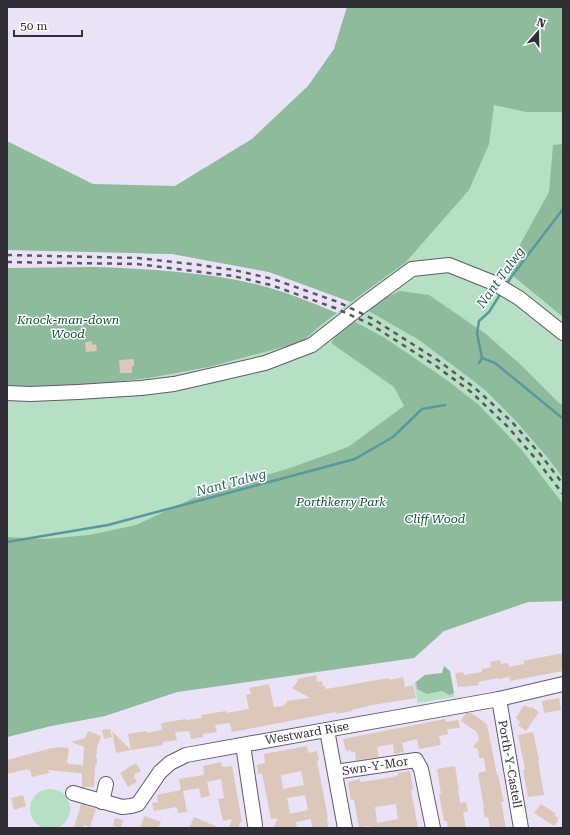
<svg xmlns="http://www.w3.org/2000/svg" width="570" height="835" font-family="'Roboto Serif',serif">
<rect width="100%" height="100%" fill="#eae2f7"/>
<g fill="#b6e0c3">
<polygon points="347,7 563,7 563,601 528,602 444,631 414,658 177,692 105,716 51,726 7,737 7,390 65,388 149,378 209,367 302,342 321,325 350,302 269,272 172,254 145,254 175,186 252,139 308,86 334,49"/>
<polygon points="416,682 417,689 442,691 449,695 454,693 454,697 418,703 414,683"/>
<circle cx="50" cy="809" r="20"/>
</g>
<g fill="#8dbb9c">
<polygon points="347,7 563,7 563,112 526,112 494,105 489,144 469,190 406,262 351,302 269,272 172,254 7,250 7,141 93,184 175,186 252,139 308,86 334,49"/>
<polygon points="563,144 563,317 506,270 549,192 553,145"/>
<path d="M95,267C149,269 207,272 259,285C286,292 311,302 337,313L321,325L302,342L209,367L149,378L65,388L7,390V268Z"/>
<polygon points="400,291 429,295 486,334 520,364 559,403 563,405 563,478 548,458 515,420 486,391 471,379 419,340 367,310 381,300"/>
<polygon points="352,320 385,338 444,378 478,404 521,449 563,504 563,601 528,602 444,631 414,658 177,692 105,716 51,726 7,737 7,537 45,539 89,535 136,525 200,495 290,468 348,447 404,406 394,387 331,343 339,331"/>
<polygon points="444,666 450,671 454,693 449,695 442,691 427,694 417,689 416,682 425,675 442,673"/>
</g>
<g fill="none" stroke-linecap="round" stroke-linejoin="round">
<g stroke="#58999d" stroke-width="2.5">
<polyline points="506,285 512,276 563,209"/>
<polyline points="482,358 495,363 561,417 563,418"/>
<polyline points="479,363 482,358 477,333 479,321 489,312 501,293"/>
<polyline points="7,542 108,525 355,459 393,437 422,409 445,405"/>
</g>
</g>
<g fill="#dbc8ba" fill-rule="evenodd">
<polygon points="92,341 92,345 96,344 97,351 86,352 85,342"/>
<polygon points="134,359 134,366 132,366 132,373 120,373 119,360"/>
<polygon points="563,653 563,671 510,681 509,677 499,679 498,678 478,682 479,685 462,687 462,686 458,687 455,673 463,672 464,675 482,672 482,669 491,667 490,662 500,660 501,664 508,663 509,667 524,664 523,661"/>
<polygon points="316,675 317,682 322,681 323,686 325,686 326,689 389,678 389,680 403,677 405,687 413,685 416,698 372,705 352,710 352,711 337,714 336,712 331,713 232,732 230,724 229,723 215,725 217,732 203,734 203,737 191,739 189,731 175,732 177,740 163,742 163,745 131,750 128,734 147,731 147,733 162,730 161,723 186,719 186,720 202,718 201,715 226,711 226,713 249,709 246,695 251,694 249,688 269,684 274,707 284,706 287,701 310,698 292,688 298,681 297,679"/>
<polygon points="559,698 561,710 544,713 542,701"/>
<polygon points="524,705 531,708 532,707 539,712 526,731 518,725 520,722 516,718"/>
<polygon points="466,713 471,713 487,724 497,775 498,775 503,798 504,801 501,802 506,828 490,828 488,817 485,818 483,808 484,808 478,773 486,771 484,758 479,758 478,749 473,747 479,739 477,732 461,721"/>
<polygon points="445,719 446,722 458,720 460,728 447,729 448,734 439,736 441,745 419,749 417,739 402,743 404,752 394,754 393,744 377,747 379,757 356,760 355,752 351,752 351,750 346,751 343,739"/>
<polygon points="110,729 112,737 104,739 102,730"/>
<polygon points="88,731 101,736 97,748 96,758 97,758 97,765 95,765 94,787 82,787 82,773 79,773 48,770 49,773 32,777 30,770 28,771 28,769 7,774 7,760 52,748 56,748 56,747 69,748 67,763 69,763 69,764 83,765 84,747 72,742 85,738"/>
<polygon points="112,731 131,750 116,753"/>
<polygon points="533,732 539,760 538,760 544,795 528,797 523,770 525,769 518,735"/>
<path d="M307,746L308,753L317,751L319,760L317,761L328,818L327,819L328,828H312L311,819L296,822L297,828H273L278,818L271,819L262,773L258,774L257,765L265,763L264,754ZM301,771L304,785L283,789L281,775ZM305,795L308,810L290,814L287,798Z"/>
<polygon points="221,762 222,767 232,766 242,822 240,822 238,828 229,828 232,819 223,821 218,799 224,798 221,779 207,782 210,796 201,798 199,788 183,791 187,812 178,813 177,807 154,811 152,803 158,802 157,795 181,790 179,779 204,775 203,766"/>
<polygon points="136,763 141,771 134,774 135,776 134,777 137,782 128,787 120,773"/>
<polygon points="455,766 459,790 458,790 460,803 466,802 468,811 463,812 466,828 448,828 447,821 444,821 439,794 441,794 437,769"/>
<path d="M410,771L413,790H411L418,828H370L369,826L359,827L354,800H351L348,782L360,779V782L375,780L394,777L398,775V773ZM396,804L398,819L377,823L375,807Z"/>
<polygon points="23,795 26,806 14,810 11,798"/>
<polygon points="81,804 96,809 90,827 84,825 83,828 74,828"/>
<polygon points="541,804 555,813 556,814 555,816 559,818 557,820 558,821 554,826 534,813"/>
<polygon points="144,816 161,822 159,826 156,828 140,828"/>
<polygon points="194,817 220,828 189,828"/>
<polygon points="115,818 123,820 121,828 113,826"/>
</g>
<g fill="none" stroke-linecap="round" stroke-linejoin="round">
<defs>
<g id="minor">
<polyline points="7,393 30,394 78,392 141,388 174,384 209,376 265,363 312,345 363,305 412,269 449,265 494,283 519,298 563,333"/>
<polyline points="499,699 521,828"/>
<polyline points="327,730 345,828"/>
<polyline points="243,745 255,825"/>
<polyline points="335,772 416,760 421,769 433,828"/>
<polyline points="73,793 122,807 131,806 138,804 160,772 170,763 186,755 499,699 563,684"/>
<polyline points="102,802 106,784"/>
</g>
</defs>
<use href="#minor" stroke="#615a6c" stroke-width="16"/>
<use href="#minor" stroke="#fff" stroke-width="14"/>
<g stroke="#5b5761" stroke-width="2.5" stroke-dasharray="5 5" stroke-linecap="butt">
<polyline points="7,255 138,258 200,265 234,270 273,279 338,302 373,319 439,361 475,388 512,422 540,454 563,484"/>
<polyline points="7,262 137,264 233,276 271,285 335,308 370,324 436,366 471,392 507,426 535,458 563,494"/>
</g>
</g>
<g text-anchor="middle" stroke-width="3" stroke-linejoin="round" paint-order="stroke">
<g font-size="12" font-style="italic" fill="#03542d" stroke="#fff">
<text x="68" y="324">Knock-man-down<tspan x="68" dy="14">Wood</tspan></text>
<text x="341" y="506">Porthkerry Park</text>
<text x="435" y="523">Cliff Wood</text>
</g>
<g font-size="12" fill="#312f36" stroke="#fff">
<text transform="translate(307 733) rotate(-10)" y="4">Westward Rise</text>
<text transform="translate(510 764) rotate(80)" y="4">Porth-Y-Castell</text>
<text transform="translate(375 766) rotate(-9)" y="4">Swn-Y-Mor</text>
</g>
<g font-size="13" font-style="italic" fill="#265d61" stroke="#fff">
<text transform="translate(500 277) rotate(-54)" y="5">Nant Talwg</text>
<text transform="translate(231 482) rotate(-15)" y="5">Nant Talwg</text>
</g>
</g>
<rect width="570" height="835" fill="none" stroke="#312f36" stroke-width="16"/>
<g transform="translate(538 32) rotate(20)" stroke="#ffffff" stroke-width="3" paint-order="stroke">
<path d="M0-3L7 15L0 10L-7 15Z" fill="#312f36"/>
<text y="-6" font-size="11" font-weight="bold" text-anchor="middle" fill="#312f36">N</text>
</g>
<path d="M14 30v6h68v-6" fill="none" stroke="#312f36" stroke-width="2"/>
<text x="20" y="30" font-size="12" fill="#312f36" stroke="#ffffff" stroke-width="3" paint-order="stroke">50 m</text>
</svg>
